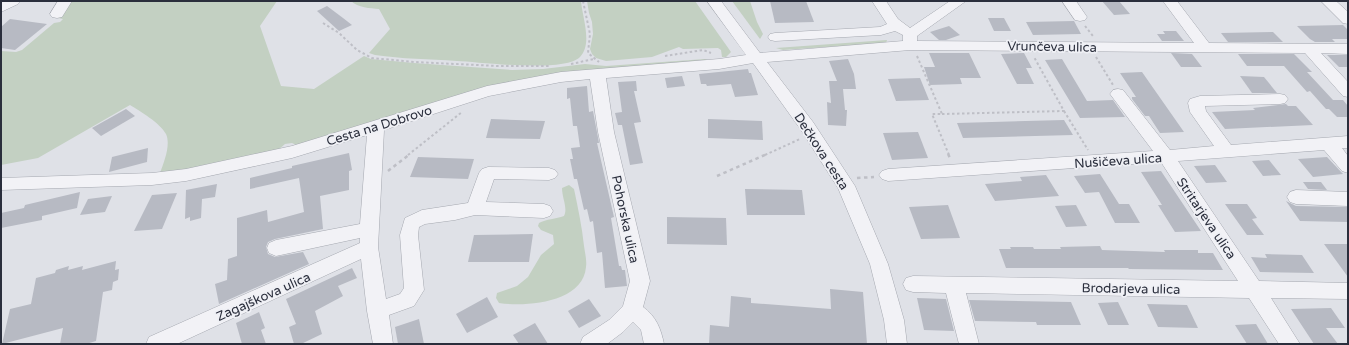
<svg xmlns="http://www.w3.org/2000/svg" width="1349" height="345" font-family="'Varela Round',sans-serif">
<rect width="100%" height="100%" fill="#dfe1e7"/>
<g fill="#c3d0c2">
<path d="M69,1H277L260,26L281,86L314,89L364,56L371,59L414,63L512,70L543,69L585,64L606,66L705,59L710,61L560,74L296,145L292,143L285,144L278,150L203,167L160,173C164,162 171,145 166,134C160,123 140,111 130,105L38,158L1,165V51L16,52L22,50L54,23L60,22L63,19L58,18Z"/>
<path d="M351,1H581C582,16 593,44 580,57C564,73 480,62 457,61C429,59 402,59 375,55L369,53L390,29L379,9C370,8 358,8 351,1Z"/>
<polygon points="587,1 695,1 731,52 726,57 722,57 721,50 718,48 683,49 679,47 652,57 606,61 596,58 592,54 590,49 593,34 592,22 589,13"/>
<polygon points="732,1 750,1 757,22 763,34 760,39"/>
<polygon points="887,40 886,43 783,50 776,48"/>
<path d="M569,185L574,189C578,208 582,227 584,246C585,253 587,261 586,267C583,303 526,307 499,303L496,298L497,293L517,286L528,277L541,255L554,244L553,235L541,230L538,226L539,223C546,219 556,219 564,216C568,208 562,198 562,188Z"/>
</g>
<g fill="#b7bac3">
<polygon points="770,1 806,1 814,22 775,23"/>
<polygon points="1102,1 1119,1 1130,14 1114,15"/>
<polygon points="327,6 343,18 352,25 339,31 317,11"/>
<polygon points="988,18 1004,18 1011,31 994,31"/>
<polygon points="10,19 47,24 15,50 1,48 1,27"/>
<polygon points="1074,21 1081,34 1033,35 1026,22"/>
<polygon points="1343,25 1348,30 1348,39 1332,39 1335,42 1315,42 1310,39 1297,26"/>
<polygon points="949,26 960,35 946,40 939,40 930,32"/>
<polygon points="1163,31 1176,31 1184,41 1162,41 1157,34 1165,34"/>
<polygon points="1273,32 1283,42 1228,42 1221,33"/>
<polygon points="929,53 969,53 981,78 960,78 962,84 930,85 924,67 935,67"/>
<polygon points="1024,53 1032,68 1026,68 1034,84 1017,84 1001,54"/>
<polygon points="1171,53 1192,54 1202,67 1181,67"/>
<polygon points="1238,54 1294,54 1312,72 1307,72 1333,100 1343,100 1348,106 1348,117 1337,117 1329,109 1326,109 1310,91 1307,92 1284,66 1247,66"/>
<polygon points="1327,55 1348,55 1348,67 1339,67"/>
<polygon points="848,59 854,74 856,89 843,89 845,110 847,110 846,126 828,125 827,102 831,103 829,81 837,81 829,61"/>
<polygon points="1062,59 1087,101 1113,100 1125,117 1080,118 1045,60"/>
<polygon points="748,69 749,73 751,73 758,95 735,97 731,84 707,86 706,84 701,84 699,74"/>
<polygon points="1142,72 1184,132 1160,133 1149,116 1145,116 1132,99 1132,97 1136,97 1120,73"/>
<polygon points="682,76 685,86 667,88 665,78"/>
<polygon points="1240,76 1264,77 1277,93 1252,93"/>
<polygon points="920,78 929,100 896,101 888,79"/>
<polygon points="636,81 637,91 634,91 641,122 634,123 643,163 630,165 622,125 618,125 615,113 622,112 618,82"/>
<polygon points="587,86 589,112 593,111 599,143 597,143 614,217 611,218 619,266 621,266 622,270 625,270 627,286 605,288 602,252 597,253 593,221 590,222 587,209 584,210 577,179 574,179 570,159 573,159 571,148 580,147 577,126 573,126 570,98 567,99 567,88"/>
<polygon points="1286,104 1288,106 1296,106 1313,125 1225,129 1212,112 1255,110 1253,108"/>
<polygon points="126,109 135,116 101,136 92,128"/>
<polygon points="491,119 545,121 540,139 486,138"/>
<polygon points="708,119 762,121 763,140 708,138"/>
<polygon points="1064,120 1073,135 963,138 957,123"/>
<polygon points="918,132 928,158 892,160 883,133"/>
<polygon points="148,148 147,162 109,172 112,157"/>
<polygon points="349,153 352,170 349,171 349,190 320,196 323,229 275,239 268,242 266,247 268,254 275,257 303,252 309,264 219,304 215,284 227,280 228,259 237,256 237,218 267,210 268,222 304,212 299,178 250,189 250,178 292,168 292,166"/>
<polygon points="418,157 474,159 468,179 410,177"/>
<polygon points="1327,157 1343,174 1313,177 1298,159"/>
<polygon points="1269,160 1281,175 1263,176 1252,161"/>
<polygon points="1215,165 1227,182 1206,183 1194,166"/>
<polygon points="1161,171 1201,231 1175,232 1158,205 1162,205 1141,172"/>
<polygon points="1100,174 1119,204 1129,204 1140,223 1115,223 1099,192 1085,193 1074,176"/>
<polygon points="1046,175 1059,196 995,201 985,184 1022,181 1020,177"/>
<polygon points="1303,182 1321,182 1327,190 1308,189"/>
<polygon points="217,184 215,197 202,199 201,218 190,221 190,217 185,219 186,190"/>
<polygon points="745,189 802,190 805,215 747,215"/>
<polygon points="80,192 77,208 42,216 42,220 1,228 1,213 24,208 25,205"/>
<polygon points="177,193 162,229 134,231 152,195"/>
<polygon points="112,196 105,212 80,215 88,199"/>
<polygon points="1286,201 1296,206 1348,207 1348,222 1300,221"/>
<polygon points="1225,204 1247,204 1257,218 1252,219 1264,235 1247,235"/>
<polygon points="948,205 960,238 921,239 909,207"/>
<polygon points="1076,205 1087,226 1066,227 1055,206"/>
<polygon points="667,217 726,218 727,245 667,244"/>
<polygon points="533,234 529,262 468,262 474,235"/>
<polygon points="1324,244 1348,244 1348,277"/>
<polygon points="1100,246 1102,250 1165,252 1164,250 1198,250 1198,253 1213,253 1223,270 1129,269 1128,268 1006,268 999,249 1011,249 1010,247 1033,247 1034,249 1061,249 1060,247"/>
<polygon points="1265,254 1302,255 1314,273 1260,272 1251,257 1267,258"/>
<polygon points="116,261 115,270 119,269 118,280 113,282 112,290 103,292 96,341 86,344 60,344 63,328 2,344 10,309 31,304 36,278 55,273 56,270 69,266 68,270 83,266 82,270"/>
<polygon points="352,268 357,278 338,286 343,296 315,311 322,334 301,344 294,344 289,327 296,324 286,299"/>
<polygon points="830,289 863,292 867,344 709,344 710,325 729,327 731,296 751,298 751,303 831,309"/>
<polygon points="487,297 498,317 467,333 456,314"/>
<polygon points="917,298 946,299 954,331 924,330"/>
<polygon points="589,299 601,316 579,328 568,311"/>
<polygon points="969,300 1071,302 1081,325 1037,325 1036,322 975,321"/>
<polygon points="1118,302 1129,325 1108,325 1098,303"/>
<polygon points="1147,304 1187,305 1198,328 1158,327"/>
<polygon points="1331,308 1345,328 1326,328 1338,344 1314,344 1291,309"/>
<polygon points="259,312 265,328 261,330 266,344 242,344 236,323"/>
<polygon points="419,319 424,344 398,344 395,327"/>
<polygon points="535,323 548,344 519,344 513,335"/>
<polygon points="1256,324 1268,344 1247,344 1235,325"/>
</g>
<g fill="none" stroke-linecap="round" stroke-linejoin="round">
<defs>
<g id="minor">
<polygon points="3,1 20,1 18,4 1,12 1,2"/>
<polygon points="58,1 72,1 62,17 57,18 52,17 50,14"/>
<path d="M707,1H721L760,53L903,41V35L895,31L881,35L775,41L770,40L768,37L770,34L775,33L880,27L887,24L872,1H886L898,19L910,28L950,1H966L917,36V41L1194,43L1163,1H1177L1209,43L1348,44V54L1321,53L1348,82V97L1343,96L1305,53L910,50L767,62L813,122L855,186L888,264L904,320L907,344H887L884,320L870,264L838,188L801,130L753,63L719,69L606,78L614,132L650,281L643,307C656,316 661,329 664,344H644L641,330L633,322L623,332L607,344H580L583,337L609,320L623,306L630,281L598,132L590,79L561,82L489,96L384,130L378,247L386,299L400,294L404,288L400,235L405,218L422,210L468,203L479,173L482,169L488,167L549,168L555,170L558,174L555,178L549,180L494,179L486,202L544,204L550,206L553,211L550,216L544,218L475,215L455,220L425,224L419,227L418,235L424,290L414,306L389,315L393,344H373L367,311L361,259L177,344H146L149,337L360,243V238L276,256L269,253L267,248L269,243L276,240L360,224L367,135L292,158L186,181L152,185L1,190V178L152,173L186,169L292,146L487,86L561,72L719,59L746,55Z"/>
<polygon points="1062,1 1076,1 1087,17 1085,20 1080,21 1075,20"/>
<polygon points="1321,1 1336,1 1348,12 1348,24 1343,23"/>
<polygon points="1118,89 1123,90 1170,150 1214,146 1190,112 1188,103 1190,99 1200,96 1280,94 1285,95 1288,99 1285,103 1280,104 1205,106 1206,111 1231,145 1348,136 1348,148 1342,148 1348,156 1348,173 1342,171 1324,150 1178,161 1259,281 1348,283 1348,299 1271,298 1300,344 1279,344 1249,298 966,293 979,344 959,344 946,293 913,292 906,290 903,284 906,278 913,276 1238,281 1161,162 888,181 882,179 879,175 882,171 888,169 1153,151 1110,94 1113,90"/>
<polygon points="1296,190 1348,192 1348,206 1296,204 1290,202 1287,197 1290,192"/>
</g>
</defs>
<use href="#minor" stroke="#a5a8b0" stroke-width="1"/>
<g stroke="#bebfc6" stroke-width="2" stroke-dasharray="2.5 2.5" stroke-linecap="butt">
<polyline points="583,1 590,34 588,53 599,62"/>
<polyline points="323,23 339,33 357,50 372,58 414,62 498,66 550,66"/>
<polyline points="1085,26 1093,36"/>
<polyline points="665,56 703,50 711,53"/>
<polyline points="917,56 942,114 932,114 949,155"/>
<polyline points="1096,57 1113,85"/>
<polyline points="571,64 594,59"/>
<polyline points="1064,111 1088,150"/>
<polyline points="942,114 1064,111 1034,57"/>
<polyline points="408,155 462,112"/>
<polyline points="765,155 800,139"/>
</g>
<g stroke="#bebfc6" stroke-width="2.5" stroke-dasharray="3.5 3.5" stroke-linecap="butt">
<polyline points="948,154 951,160"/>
<polyline points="388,171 410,154"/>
<polyline points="717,176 767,154"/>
<polyline points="857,178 874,177"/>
</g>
<use href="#minor" fill="#f2f2f6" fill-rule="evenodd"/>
</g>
<g text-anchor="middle" stroke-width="3.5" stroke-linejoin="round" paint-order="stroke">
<g font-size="13" fill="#2a2e3c" stroke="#eff0f5">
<text transform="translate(1052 46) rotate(1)" y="5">Vrunčeva ulica</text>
<text transform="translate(379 125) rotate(-17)" y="5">Cesta na Dobrovo</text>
<text transform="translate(822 151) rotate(57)" y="5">Dečkova cesta</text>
<text transform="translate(1118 160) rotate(-4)" y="5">Nušičeva ulica</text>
<text transform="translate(1207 218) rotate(56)" y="5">Stritarjeva ulica</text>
<text transform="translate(626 219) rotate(78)" y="5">Pohorska ulica</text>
<text transform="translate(1131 288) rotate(1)" y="5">Brodarjeva ulica</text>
<text transform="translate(263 296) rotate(-24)" y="5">Zagajškova ulica</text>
</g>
</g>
<rect width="1349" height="345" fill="none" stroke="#2a2e3c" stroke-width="4"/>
</svg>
